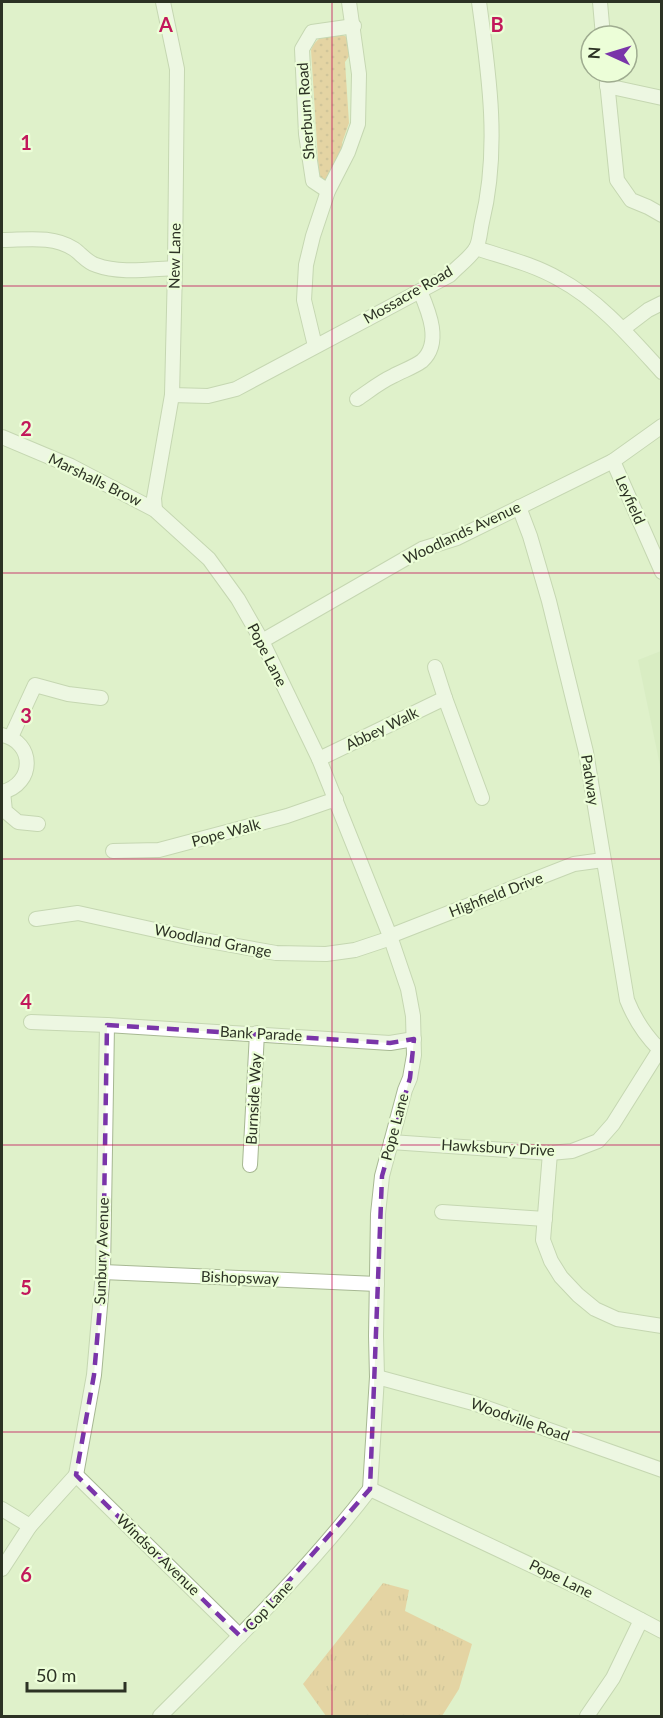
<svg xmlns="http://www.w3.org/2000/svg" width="663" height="1718" font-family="Lato,sans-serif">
<defs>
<pattern id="grass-dots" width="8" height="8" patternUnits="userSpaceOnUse" patternTransform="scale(1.5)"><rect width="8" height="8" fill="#ebb274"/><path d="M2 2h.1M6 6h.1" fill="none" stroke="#bf915f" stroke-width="1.8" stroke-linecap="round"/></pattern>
<pattern id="park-tufts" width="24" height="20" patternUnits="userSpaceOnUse" patternTransform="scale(1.5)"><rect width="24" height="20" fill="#ebb274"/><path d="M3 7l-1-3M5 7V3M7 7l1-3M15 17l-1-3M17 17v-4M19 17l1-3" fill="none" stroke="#bf915f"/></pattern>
</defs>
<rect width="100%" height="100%" fill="#dff1cb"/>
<polygon fill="#d3e8bb" points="661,651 661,770 638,660"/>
<path fill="url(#grass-dots)" d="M340,34L347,37L350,55L345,62L349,123L342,143L345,148L330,177L325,181L320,179L319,175L311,50C318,35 325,36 340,34Z"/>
<polygon fill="url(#park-tufts)" points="383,1583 409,1590 405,1611 472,1644 459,1689 442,1716 326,1716 303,1684"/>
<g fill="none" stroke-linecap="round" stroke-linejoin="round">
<defs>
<g id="minor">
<polyline points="600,2 603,36"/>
<polyline points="606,72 617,180 631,200 648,207 662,215"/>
<polyline points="607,86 662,98"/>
<polyline points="328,191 313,181 306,134 302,49 312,32 354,26"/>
<path d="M2,240C26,240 52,235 74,249C81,254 88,263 96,265C120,274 150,269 175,268"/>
<path d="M476,248C503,257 533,264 559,279C600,301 631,338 662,372"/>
<polyline points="623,329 648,310 662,303"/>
<polyline points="315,346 304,300 306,265 313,236 328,191 348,152 358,124 359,74 349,2"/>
<path d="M172,395L208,396L236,389L450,275C457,267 470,258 476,248C480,241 480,230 482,222C500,150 489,74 479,2"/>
<path d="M357,399C369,391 380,382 393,376C402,371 414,367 422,361C442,343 429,312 420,291"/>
<polyline points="2,437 71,466 155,510 209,559 238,599 262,641 319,759 390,936 408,989 413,1016 414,1055 410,1078 405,1090 382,1176 378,1214 376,1336 377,1377 370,1489"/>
<polyline points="613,461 662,572"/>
<path d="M519,507L530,536L549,601L586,752L627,1000C635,1020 644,1034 659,1049"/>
<polyline points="155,510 154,498 172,395 175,268 177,69 163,2"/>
<polyline points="262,641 422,549 457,538 613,461 662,426"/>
<polyline points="435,667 445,698"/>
<path d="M2,735C35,742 35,784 2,792"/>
<polyline points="11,737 35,685 68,694 101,698"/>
<polyline points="319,759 445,698 482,798"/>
<polyline points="3,792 5,811 18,822 38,824"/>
<polyline points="113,851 159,850 287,816 336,799"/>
<polyline points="36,919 78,913 187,937 276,953 326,954 355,950 385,940 390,936 574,864 603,860"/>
<polyline points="31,1022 107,1025 390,1043 414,1039"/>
<polyline points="391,1142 550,1153 572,1151 598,1141 613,1124 662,1046"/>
<polyline points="550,1153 543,1240 551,1261 561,1277 578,1295 595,1309 617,1319 662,1326"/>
<polyline points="250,1165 257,1033"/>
<polyline points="442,1212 545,1219"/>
<polyline points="103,1272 377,1284"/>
<polyline points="377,1377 473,1403 662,1470"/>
<polyline points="76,1475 94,1375 103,1272 107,1025"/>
<polyline points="76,1475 240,1636"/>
<polyline points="370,1489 586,1591 662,1631"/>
<polyline points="2,1509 30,1526"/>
<polyline points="2,1569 30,1526 76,1475"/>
<path d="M160,1716C233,1643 307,1571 370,1489"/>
<polyline points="587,1716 613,1678 641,1620"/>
</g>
</defs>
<use href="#minor" stroke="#a7b893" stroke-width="16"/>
<use href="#minor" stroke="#fff" stroke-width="14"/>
</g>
<path d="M0 0H663V1718H0ZM107,1025L390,1043L414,1039L410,1078L382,1176L370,1489L240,1636L76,1475L94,1375L103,1272Z" fill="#dff1cb" fill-opacity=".55" fill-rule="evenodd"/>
<path fill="none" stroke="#7a35a9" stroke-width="4.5" stroke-dasharray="12 8" stroke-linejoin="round" d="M107,1025L390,1043L414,1039L410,1078L382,1176L370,1489L240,1636L76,1475L94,1375L103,1272Z"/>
<path fill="none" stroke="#c2185b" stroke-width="1.5" stroke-opacity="0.55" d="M332,2V1716M2,286H662M2,573H662M2,859H662M2,1145H662M2,1432H662"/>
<g text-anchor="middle" stroke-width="4.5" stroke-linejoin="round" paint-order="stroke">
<g font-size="15" fill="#2c3224" stroke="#ecfed8">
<text transform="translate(306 111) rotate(-94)" y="5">Sherburn Road</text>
<text transform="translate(175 256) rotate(-89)" y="5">New Lane</text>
<text transform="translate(408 295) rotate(-30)" y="5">Mossacre Road</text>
<text transform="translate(95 480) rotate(26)" y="5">Marshalls Brow</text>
<text transform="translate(630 500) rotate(66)" y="5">Leyfield</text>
<text transform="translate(462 533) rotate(-25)" y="5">Woodlands Avenue</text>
<text transform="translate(267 655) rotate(63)" y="5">Pope Lane</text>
<text transform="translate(382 729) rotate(-26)" y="5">Abbey Walk</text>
<text transform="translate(590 780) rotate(81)" y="5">Padway</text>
<text transform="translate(226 833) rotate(-15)" y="5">Pope Walk</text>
<text transform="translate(496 895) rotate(-21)" y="5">Highfield Drive</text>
<text transform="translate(213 941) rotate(11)" y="5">Woodland Grange</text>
<text transform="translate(261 1034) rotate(3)" y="5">Bank Parade</text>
<text transform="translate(254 1099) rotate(-87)" y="5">Burnside Way</text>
<text transform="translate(395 1127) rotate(-75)" y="5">Pope Lane</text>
<text transform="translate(498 1148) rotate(3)" y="5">Hawksbury Drive</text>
<text transform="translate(102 1251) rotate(-88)" y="5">Sunbury Avenue</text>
<text transform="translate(240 1278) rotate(2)" y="5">Bishopsway</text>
<text transform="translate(520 1420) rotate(19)" y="5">Woodville Road</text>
<text transform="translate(158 1555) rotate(44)" y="5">Windsor Avenue</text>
<text transform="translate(561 1579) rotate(26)" y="5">Pope Lane</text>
<text transform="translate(269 1606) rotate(-47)" y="5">Cop Lane</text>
</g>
</g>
<g font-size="20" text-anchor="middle" font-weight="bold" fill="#c2185b" stroke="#ecfed8" stroke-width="4.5" stroke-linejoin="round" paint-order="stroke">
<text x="166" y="32">A</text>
<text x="497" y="32">B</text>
<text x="26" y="150">1</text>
<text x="26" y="436">2</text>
<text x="26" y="723">3</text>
<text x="26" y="1009">4</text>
<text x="26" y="1295">5</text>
<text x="26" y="1582">6</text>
</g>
<rect width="663" height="1718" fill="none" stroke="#2c3224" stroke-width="6"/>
<g transform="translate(609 54) rotate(274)"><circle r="28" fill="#ecfed8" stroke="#9fac90" stroke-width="1.5"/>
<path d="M0-4.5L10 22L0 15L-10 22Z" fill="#7a35a9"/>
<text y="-9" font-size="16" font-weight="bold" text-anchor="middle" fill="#2c3224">N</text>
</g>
<path d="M27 1682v9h98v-9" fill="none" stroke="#2c3224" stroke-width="3"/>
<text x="36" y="1682" font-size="18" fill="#2c3224" stroke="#ecfed8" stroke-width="4.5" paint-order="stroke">50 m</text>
</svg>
